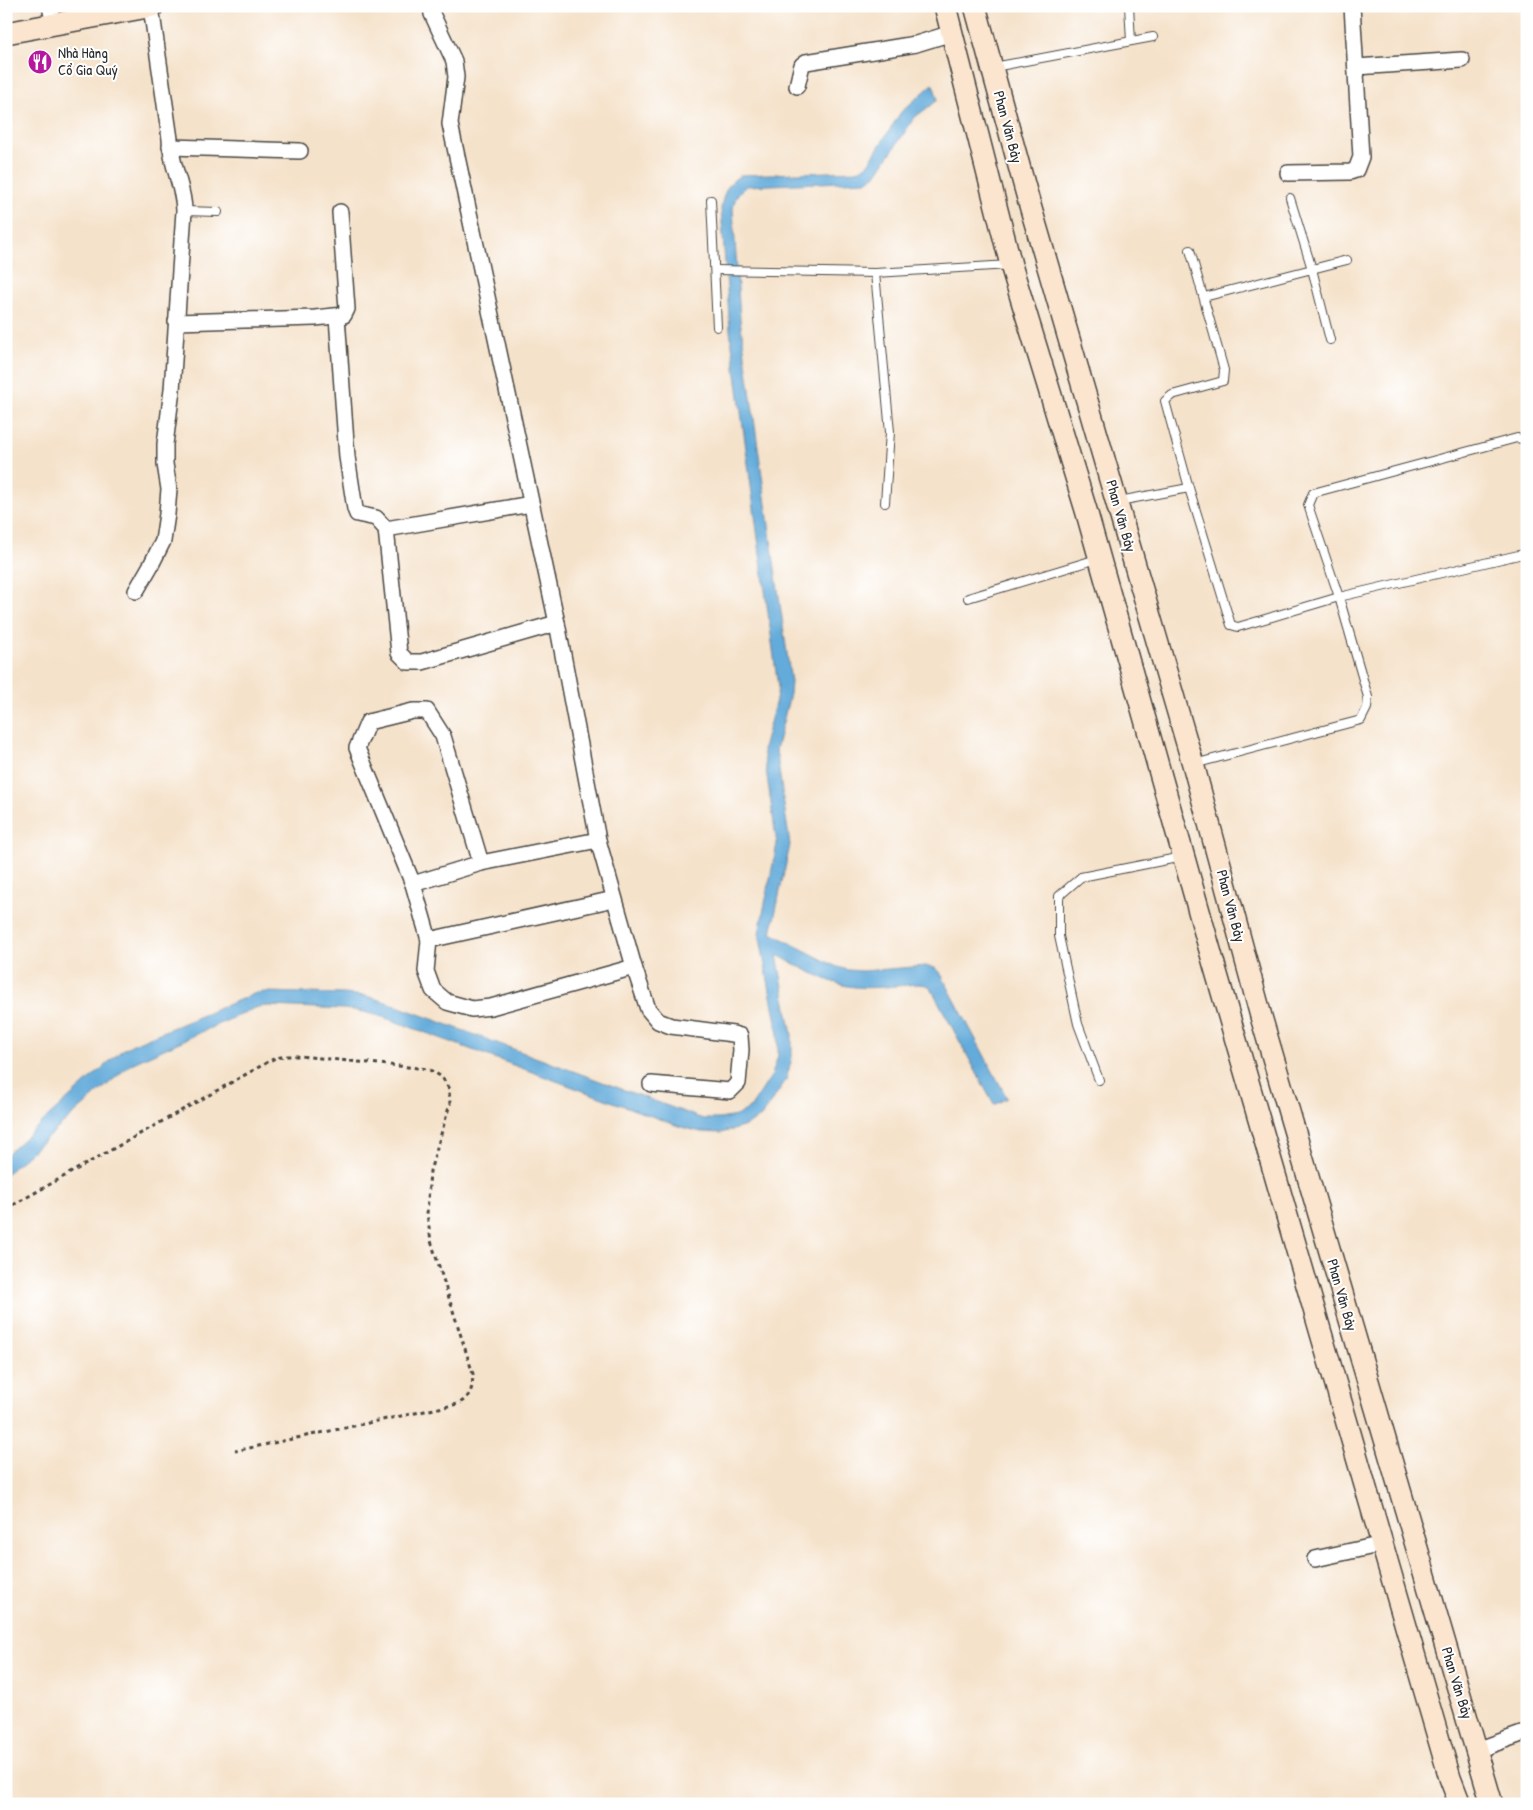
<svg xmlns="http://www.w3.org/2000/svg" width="1533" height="1810" font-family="'Patrick Hand',sans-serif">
<rect width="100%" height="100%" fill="#fff"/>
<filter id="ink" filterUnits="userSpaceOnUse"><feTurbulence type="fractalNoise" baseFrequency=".02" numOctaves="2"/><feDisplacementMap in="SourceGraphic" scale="10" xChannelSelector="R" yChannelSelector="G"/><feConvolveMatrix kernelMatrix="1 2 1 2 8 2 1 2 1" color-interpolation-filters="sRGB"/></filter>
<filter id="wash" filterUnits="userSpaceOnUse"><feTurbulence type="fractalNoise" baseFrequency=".0096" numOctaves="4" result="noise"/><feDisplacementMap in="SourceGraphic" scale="20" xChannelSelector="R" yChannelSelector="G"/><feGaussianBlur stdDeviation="1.12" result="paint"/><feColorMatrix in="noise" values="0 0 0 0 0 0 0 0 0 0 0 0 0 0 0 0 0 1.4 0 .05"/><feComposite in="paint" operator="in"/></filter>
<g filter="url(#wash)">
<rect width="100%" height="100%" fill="#f5e2ca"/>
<path fill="#63abda" stroke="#476b82" d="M933,84L938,100L915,117L876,175L866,181L747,186C737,192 735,198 733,209L740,319L791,682L790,694L776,750L790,845L771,933L835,966L848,970L863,971L926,966L935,968L941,974L1007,1098L994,1105L932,990L927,985L918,984C891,986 859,992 833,982C814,975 795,964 777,955L792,1035V1058L786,1080L761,1117L743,1127L721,1133L701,1132L681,1127L383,1017L364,1012L344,1009L268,1006L258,1007L248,1011L131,1064L6,1174V1155L121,1051L133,1044L256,993L266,992L344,994L366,996L386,1002L703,1119H720L736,1116L751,1107L772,1075L778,1055V1033L759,933L777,844L763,749L776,700L778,687L730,330L721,209C723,194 727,183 741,175L857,171L868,164L901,112Z"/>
</g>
<g filter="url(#ink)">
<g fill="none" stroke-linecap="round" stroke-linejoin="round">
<defs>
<g id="service">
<polyline points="1129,6 1131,41"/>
<polyline points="994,67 1153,37"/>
<polyline points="1290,198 1312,269 1347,260"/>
<polyline points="711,200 717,327"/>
<polyline points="184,211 218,212"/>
<polyline points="715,270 875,273 1010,265"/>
<polyline points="875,273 890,432 885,503"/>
<polyline points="1204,297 1312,269 1330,340"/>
<polyline points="1189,488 1165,401 1172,395 1223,381 1224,370 1190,250"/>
<polyline points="1119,501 1189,488 1231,625 1238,627 1339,597 1527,553"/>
<polyline points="968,598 1097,559"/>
<polyline points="1194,764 1361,720 1367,708 1368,697 1339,597 1308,505 1313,493 1517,438 1527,440"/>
<polyline points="1099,1080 1078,1024 1059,936 1059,896 1081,877 1182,857"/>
</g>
<g id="minor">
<polyline points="50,6 54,25"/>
<polyline points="431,6 432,14 454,61 456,77 450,124 557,623 598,840 634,967 648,1009 658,1021 671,1026 733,1034 740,1036 741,1050 738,1083 730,1091 651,1084"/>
<polyline points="1356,67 1462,60"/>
<polyline points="797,86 802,65 806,62 916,44 952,33"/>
<polyline points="170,147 300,151"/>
<polyline points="1288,173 1350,172 1356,170 1361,157 1352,6"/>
<polyline points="337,317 347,457 355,509 357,514 376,518 386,529 399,653 408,662 422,662 557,623"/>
<polyline points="176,322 315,318 344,315 347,309 340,212"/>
<polyline points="386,529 531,504"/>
<path d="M136,591L151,565L163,541L167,514L169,489L165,464V444L172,390L184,211C184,186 170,165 170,139L151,7"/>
<polyline points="598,840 481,863 413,884 429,940 426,971 433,990 447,1002 472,1009 491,1007 634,967"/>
<polyline points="413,884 357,748 368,722 413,711 427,711 443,736 481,863"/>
<polyline points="429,940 614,899"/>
<polyline points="1315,1559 1383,1544"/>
<polyline points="1477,1750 1527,1732"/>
</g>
<g id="secondary">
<polyline points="945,6 1011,265 1086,510 1215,968 1450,1778 1460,1804"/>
<polyline points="975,6 1027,195 1193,764 1262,1020 1492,1804"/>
<polyline points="6,33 153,6"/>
</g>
</defs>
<use href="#service" stroke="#494643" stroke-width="10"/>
<use href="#minor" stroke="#494643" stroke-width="18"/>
<use href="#secondary" stroke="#494643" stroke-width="24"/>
<path stroke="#494643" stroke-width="3" stroke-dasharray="4 4" stroke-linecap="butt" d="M6,1209L275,1058L288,1056H300L428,1069L442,1077L449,1089L450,1104L430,1171L427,1214L431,1241L473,1374C472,1389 472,1396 458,1404L235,1451"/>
<use href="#service" stroke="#fff" stroke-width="8"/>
<use href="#minor" stroke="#fff" stroke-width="15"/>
<use href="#secondary" stroke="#fbe5cf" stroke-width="21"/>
</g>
</g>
<defs>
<symbol id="restaurant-disc" viewBox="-11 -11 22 22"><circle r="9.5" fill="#b5179e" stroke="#fff"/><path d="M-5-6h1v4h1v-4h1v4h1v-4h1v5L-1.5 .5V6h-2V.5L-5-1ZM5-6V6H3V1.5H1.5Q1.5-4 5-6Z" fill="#fff"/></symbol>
</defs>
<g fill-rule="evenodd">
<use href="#restaurant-disc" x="26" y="48" width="28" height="28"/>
</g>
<g text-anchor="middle" stroke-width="4" stroke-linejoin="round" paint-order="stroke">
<g font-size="15" fill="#2b2b2b" stroke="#fff" text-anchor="start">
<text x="58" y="58">Nhà Hàng<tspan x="58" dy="17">Cổ Gia Quý</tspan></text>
</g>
<g font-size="15" fill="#2b2b2b" stroke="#fff">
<text transform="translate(1008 127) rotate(75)" y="5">Phan Văn Bảy</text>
<text transform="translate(1121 516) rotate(74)" y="5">Phan Văn Bảy</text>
<text transform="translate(1231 906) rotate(75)" y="5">Phan Văn Bảy</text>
<text transform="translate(1342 1295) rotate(74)" y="5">Phan Văn Bảy</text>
<text transform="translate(1457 1683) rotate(73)" y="5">Phan Văn Bảy</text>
</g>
</g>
<rect width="1533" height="1810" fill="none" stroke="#fff" stroke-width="25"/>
</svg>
